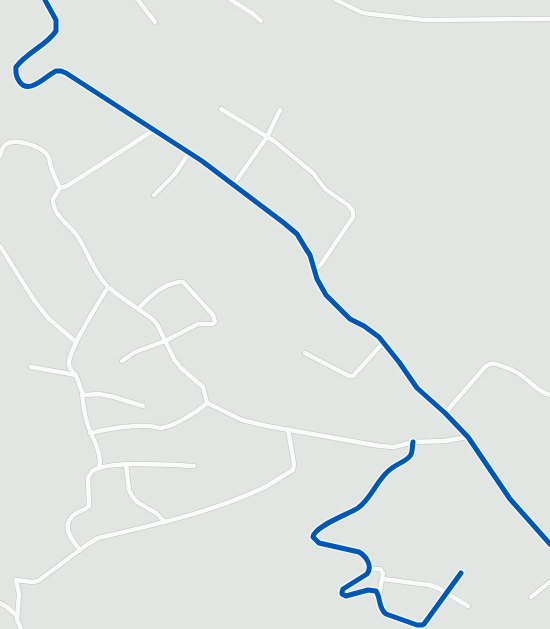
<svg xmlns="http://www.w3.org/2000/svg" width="550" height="629" font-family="Barlow,sans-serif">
<rect width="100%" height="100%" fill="#e1e6e3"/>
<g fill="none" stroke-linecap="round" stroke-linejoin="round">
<defs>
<g id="minor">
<polyline points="138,0 155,22"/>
<polyline points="231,0 252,13 261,21"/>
<polyline points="336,0 363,13 424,20 550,19"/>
<polyline points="221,109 274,141 313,173 325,189 348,205 353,211 353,217 322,263 314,271"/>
<path d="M0,156C1,152 2,148 5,145C14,137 42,146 48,156C50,159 50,164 51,168C54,175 57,182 60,188L67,186L154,130"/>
<polyline points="234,184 267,137 280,110"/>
<path d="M60,188L53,199C53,215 67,223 76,234C88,251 93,272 108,287C121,298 137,308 151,318L157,324L174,359L181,368L203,387L207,403C197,412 175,426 161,428C157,428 153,426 149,426C130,425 108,429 90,433"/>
<polyline points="154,195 175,174 189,153"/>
<polyline points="0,246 34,300 48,318 76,342"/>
<path d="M108,287C100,301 67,351 69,365C70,370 75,373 77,378C80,384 80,390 84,395L99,394L114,397L143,406"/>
<polyline points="305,353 349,376 353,376 383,343"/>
<path d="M122,361L135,352L165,341L198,324H213L215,322L213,315L183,282C166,281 148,298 138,309"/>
<polyline points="31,367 76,375"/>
<path d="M82,393C83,403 84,413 87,422C91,437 103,453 99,468"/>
<polyline points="207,403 242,420 267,426 380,446 394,447 413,442 444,441 468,437"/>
<path d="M445,413L485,367C492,361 495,364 502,366C509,369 516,371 522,376C532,383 538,392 550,395"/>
<path d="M413,442C412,446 413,453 410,456C405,462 397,464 392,468C377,478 373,497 358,508C349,514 314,526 313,537L319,543L359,552C366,556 373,566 367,574L343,589L342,592V594L346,596L368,590L376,591C381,598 378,608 386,614L417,625H422L424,624L461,573"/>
<polyline points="126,465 129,490 132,496 137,502 156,513 165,522"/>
<path d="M80,550C71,539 60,525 75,514C80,511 85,510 89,506L88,478L92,471C109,460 172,465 194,466"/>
<polyline points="369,569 380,569 383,573 379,597"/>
<polyline points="383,579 429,585 438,588 468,606"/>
<polyline points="531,597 550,582"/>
<polyline points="0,603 7,607 17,616"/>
<path d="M21,629L17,620L19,594L16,580L32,582L38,581L88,544L98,538C153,525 209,513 261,489C272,484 282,476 293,470L294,464L288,429"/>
</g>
<path id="tertiary" d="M45,0L56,20V31C46,46 27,52 16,67C15,77 21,91 34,85C42,82 48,75 56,71H61L66,73L202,161L284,223L297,234L306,249L310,255L317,279L326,295L350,319L364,326L379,337L399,362L417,388L445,413L468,437L510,499L550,544"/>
</defs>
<use href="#minor" stroke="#bec3c0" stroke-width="5.5"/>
<use href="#tertiary" stroke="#bec3c0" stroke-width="7"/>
<use href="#minor" stroke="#fafbfb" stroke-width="4.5"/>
<use href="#tertiary" stroke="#fafbfb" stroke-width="6"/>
<defs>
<g id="cycleway">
<path d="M45,0L56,20V31C46,46 27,52 16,67C15,77 21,91 34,85C42,82 48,75 56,71H61L66,73L202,161L284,223L297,234L306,249L310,255L317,279L326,295L350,319L364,326L379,337L399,362L417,388L445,413L468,437L510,499L550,544"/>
<path d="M413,442C412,446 413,453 410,456C405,462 397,464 392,468C377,478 373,497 358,508C349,514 314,526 313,537L319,543L359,552C366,556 373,566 367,574L343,589L342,592V594L346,596L368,590L376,591C381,598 378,608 386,614L417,625H422L424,624L461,573"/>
</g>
</defs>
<use href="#cycleway" stroke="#eef6f1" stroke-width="8"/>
<use href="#cycleway" stroke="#0057b8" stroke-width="5"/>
</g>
</svg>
